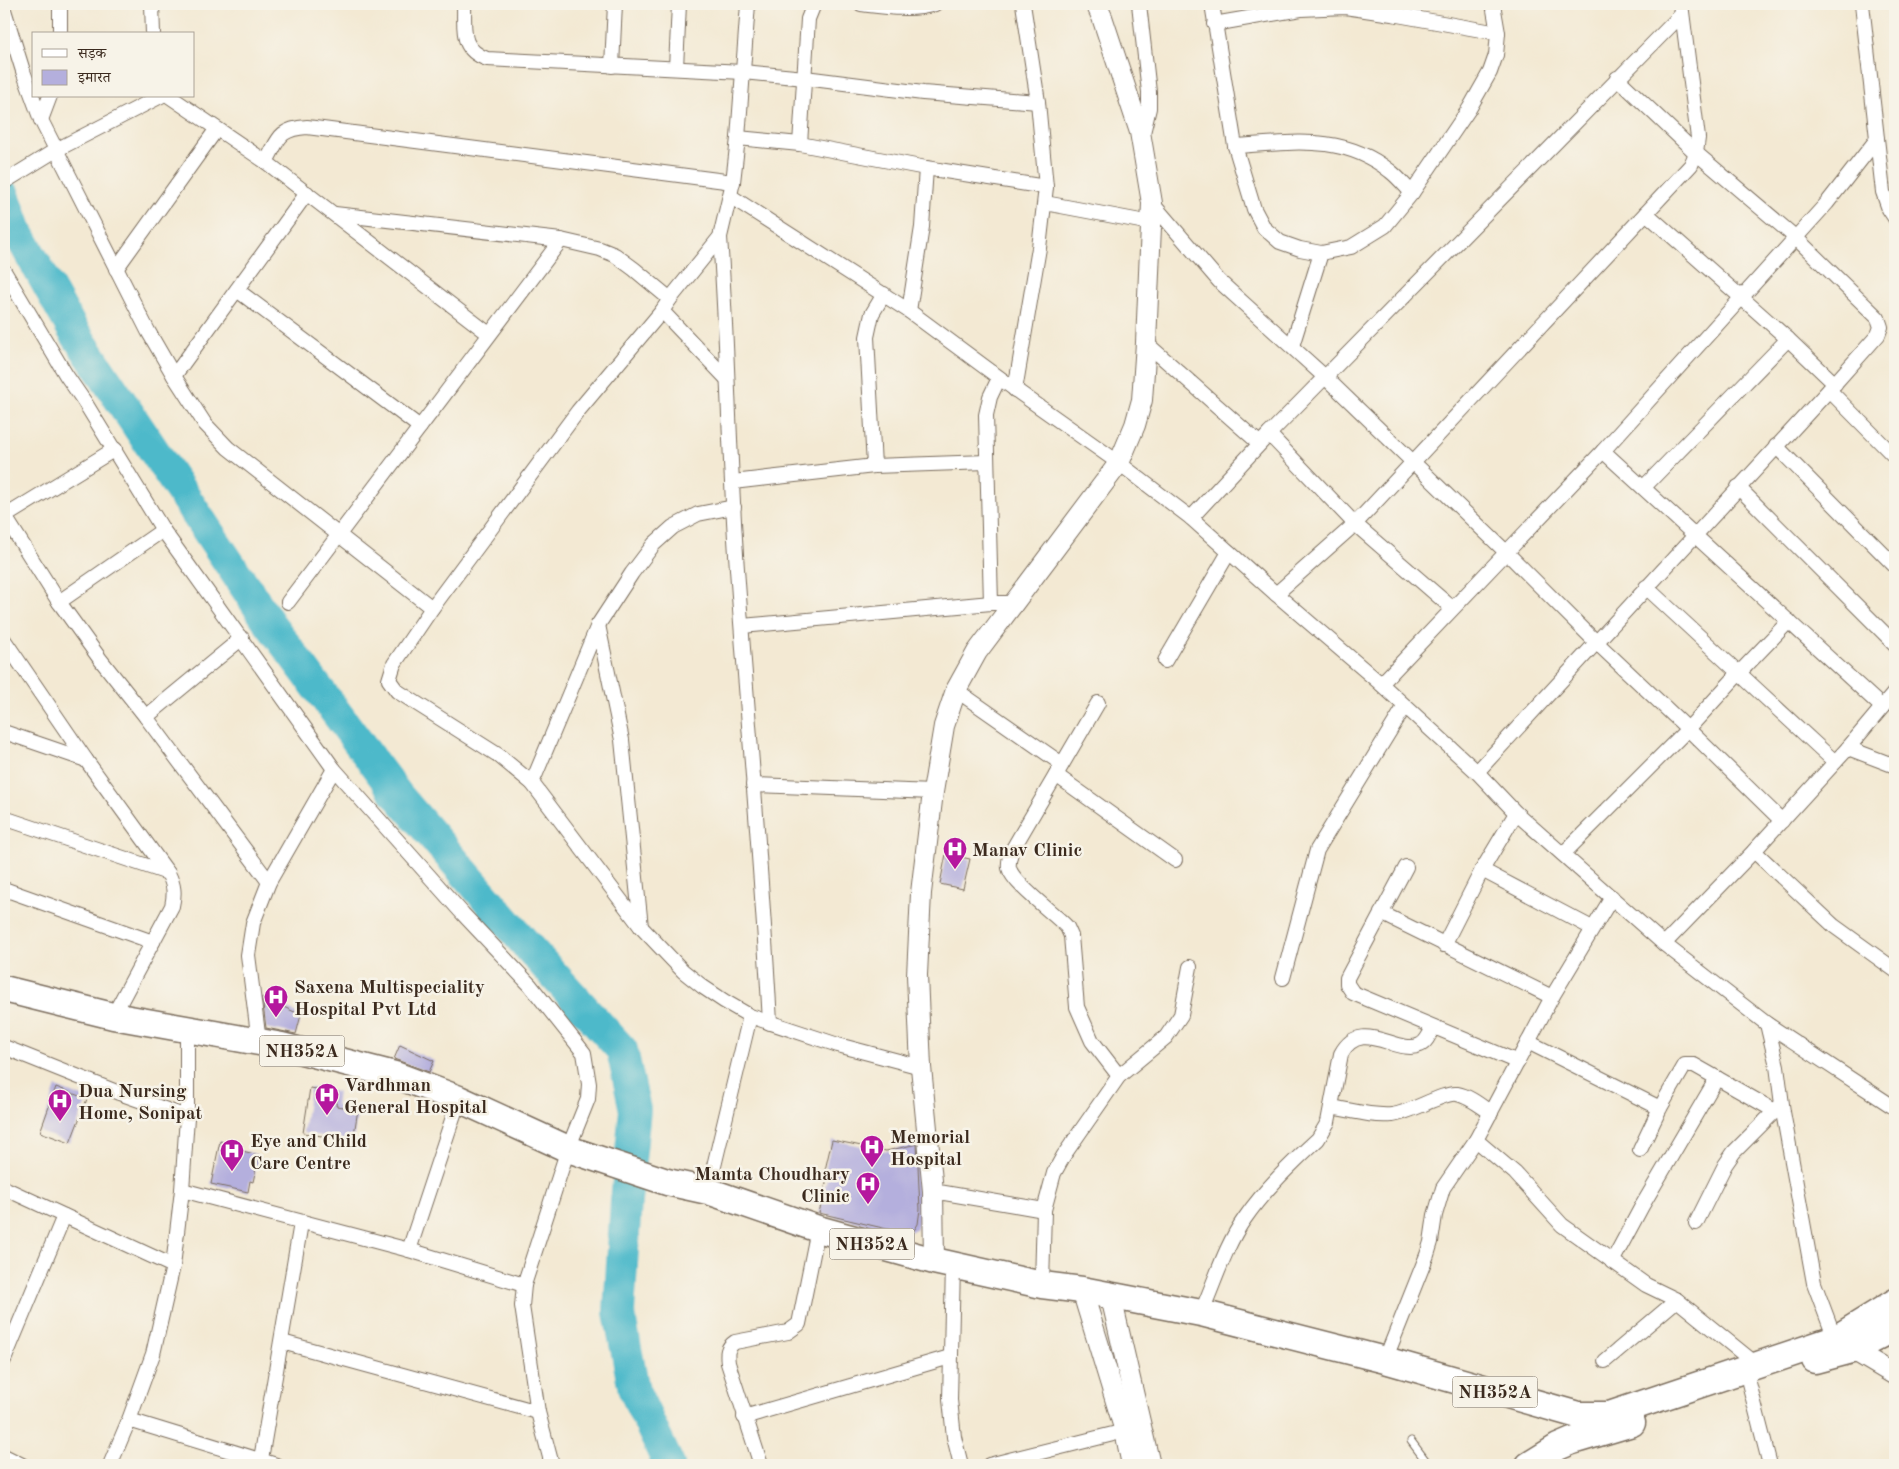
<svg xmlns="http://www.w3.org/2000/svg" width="1899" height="1469" font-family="'Old Standard TT','Noto Serif Devanagari',serif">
<rect width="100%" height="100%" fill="#f7f3e8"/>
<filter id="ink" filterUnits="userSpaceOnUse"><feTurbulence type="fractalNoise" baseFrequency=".02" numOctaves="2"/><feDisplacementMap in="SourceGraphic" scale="10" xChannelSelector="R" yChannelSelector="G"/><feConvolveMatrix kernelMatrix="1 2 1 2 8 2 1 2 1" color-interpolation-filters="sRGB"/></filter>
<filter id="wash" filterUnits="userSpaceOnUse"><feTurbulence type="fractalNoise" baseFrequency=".0096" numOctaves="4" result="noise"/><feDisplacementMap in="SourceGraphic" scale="20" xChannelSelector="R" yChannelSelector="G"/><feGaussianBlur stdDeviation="1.12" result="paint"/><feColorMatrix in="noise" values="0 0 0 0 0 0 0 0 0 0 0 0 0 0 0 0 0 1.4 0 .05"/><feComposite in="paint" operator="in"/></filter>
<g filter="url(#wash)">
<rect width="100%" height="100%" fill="#f3e9d3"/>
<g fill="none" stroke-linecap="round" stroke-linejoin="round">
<polyline stroke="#4eb9ca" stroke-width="32" points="4,195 16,229 73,330 270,624 399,797 530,949 622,1050 635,1110 626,1201 619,1312 634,1390 669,1465"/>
</g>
<g id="blocks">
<g fill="#b4afdd">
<polygon points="946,854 970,859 963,889 940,884"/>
<polygon points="262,997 301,1015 296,1034 266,1028"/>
<polygon points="400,1045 434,1061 429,1072 394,1059"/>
<polygon points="56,1087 87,1099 70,1143 40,1132"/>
<polygon points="310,1088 338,1092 336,1106 358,1109 353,1141 303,1133"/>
<polygon points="832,1140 886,1151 917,1144 920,1209 918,1224 915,1229 910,1232 887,1229 819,1213 829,1170 825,1170"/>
<polygon points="220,1141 239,1146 238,1150 259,1155 253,1182 250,1181 248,1192 211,1184"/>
</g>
</g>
</g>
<g filter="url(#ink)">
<use href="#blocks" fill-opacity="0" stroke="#7b6d5d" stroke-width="1"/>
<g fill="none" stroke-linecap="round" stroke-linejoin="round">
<defs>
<polyline id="lane" points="1411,1441 1429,1465"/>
<g id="street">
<polyline points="60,4 60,34"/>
<polyline points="152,4 153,34"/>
<path d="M464,4C465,29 459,49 487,59L743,72L805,78L923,93L1038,102"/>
<polyline points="748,4 738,138 733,182 720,237 670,299 662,311 578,411 432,608 394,664 389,680 397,691 498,755 532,783 641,927 683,971 703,987 724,1001 750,1016 838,1045 921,1067"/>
<path d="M861,4C886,7 912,11 935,4"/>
<polyline points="1139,4 1149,92 1149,108 1142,137"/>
<polyline points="1212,4 1235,146 1254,209 1264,228 1280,242 1300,249 1321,253 1351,247 1385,226 1412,193 1469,109 1490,72 1496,55 1498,33 1493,4"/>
<polyline points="1862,4 1883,192 1889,209 1895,218"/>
<polyline points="4,10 23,71 41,120 148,331 174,376 205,424 228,448 251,466 432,608"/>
<polyline points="1214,24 1301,9 1345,7 1392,14 1498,33"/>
<polyline points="612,66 615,4"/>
<polyline points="676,68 679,4"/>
<polyline points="169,96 266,162 489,334"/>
<polyline points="41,120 50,96"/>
<polyline points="738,138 800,144 926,168 1046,187"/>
<polyline points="800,144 808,19 814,4"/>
<path d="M1235,146C1292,143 1342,133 1390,171C1398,177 1405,186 1412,193"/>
<path d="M266,162C279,139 278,129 307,127L733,182"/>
<polyline points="4,182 56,150 161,96"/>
<polyline points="730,196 909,311 1020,393 1119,463 1191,518 1276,594 1381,684 1477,772 1516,813 1664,944 1767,1024 1895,1108"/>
<polyline points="1045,203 1151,223"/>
<polyline points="1152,203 1219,281 1325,377 1507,553 1596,642 1688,729 1782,821"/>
<polyline points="1646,213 1788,339 1835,384"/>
<polyline points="335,214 561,240 600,249 615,255 634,269 670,299"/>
<path d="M720,237C728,348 729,459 737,569C748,721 762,872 770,1023"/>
<polyline points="116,269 216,130"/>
<polyline points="4,271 66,375 84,401 163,530 334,769 463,914 530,985 584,1053 589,1084 588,1099 568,1149 524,1285 522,1306 538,1412 552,1465"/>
<polyline points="237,290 420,427"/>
<polyline points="662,311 727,379"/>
<polyline points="909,311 922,227 926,168"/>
<polyline points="1146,343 1259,443"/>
<polyline points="1292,346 1321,253"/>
<polyline points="174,376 307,193"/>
<polyline points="1015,390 1039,248 1046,187 1038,102 1023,4"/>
<polyline points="1829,390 1895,457"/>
<polyline points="1269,434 1355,524 1452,608"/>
<polyline points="1776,446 1895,566"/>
<polyline points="1603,451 1882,707"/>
<polyline points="874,466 867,337 872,314 884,294"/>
<polyline points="733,482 874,466 987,462"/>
<polyline points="1644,487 1788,339"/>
<polyline points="1738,487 1895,644"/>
<polyline points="4,515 59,602 100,659 146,717 269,882"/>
<polyline points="4,517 115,449"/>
<polyline points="1191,518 1269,434 1682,14"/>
<polyline points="1646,587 1835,762"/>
<polyline points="1276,594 1355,524 1691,165 1696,153 1698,138 1681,4"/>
<polyline points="59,602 163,530"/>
<polyline points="288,602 561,240"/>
<polyline points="991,603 986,415 990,397 999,378"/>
<polyline points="598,625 622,740 641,927"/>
<polyline points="742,626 991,603 1014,603"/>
<path d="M4,640L86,760L168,873C174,885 175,893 172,906L113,1016"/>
<polyline points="1165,661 1229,552"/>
<polyline points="1381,684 1603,451 1827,203 1877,139"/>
<polyline points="956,690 1062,764"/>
<path d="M1098,703L1011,852C1010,857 1008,862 1009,868C1013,884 1054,913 1067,927L1071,936L1077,1007L1092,1041L1119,1076"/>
<polyline points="146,717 242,638"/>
<polyline points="4,732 86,760"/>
<polyline points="1848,748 1895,766"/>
<polyline points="1477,772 1829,390 1878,335 1881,327 1878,318 1795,237 1696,153 1617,78"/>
<polyline points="1056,775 1175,860"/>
<polyline points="532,783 598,625 632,573 654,544 673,527 698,514 734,507"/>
<polyline points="753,785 933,792"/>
<polyline points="4,818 168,873"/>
<polyline points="1754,851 1834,926 1895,970"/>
<polyline points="1563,854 1688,729 1740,672 1789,621"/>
<polyline points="1406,867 1347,978 1347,984 1353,993 1518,1062"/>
<polyline points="1482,870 1592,928"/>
<polyline points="4,889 153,942"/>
<polyline points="1381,913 1552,997"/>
<polyline points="1664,944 1754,851 1848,748 1895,692"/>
<polyline points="1444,945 1482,870 1516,813"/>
<polyline points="1283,978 1317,850 1405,706"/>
<polyline points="1767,1024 1777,1066 1783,1112 1814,1283 1835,1339"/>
<polyline points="259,1042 248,955 253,923 269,882 334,769"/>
<polyline points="1528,1042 1660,1108"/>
<polyline points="4,1047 119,1093 187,1117"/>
<path d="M1331,1107C1350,1110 1372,1117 1392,1115C1411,1113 1443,1092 1457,1094C1469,1096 1481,1106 1491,1113"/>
<polyline points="1476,1140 1515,1173 1562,1225 1646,1285 1677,1300 1757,1365"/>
<polyline points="1640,1150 1660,1108 1685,1065 1694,1065 1775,1111"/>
<polyline points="4,1188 173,1266"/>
<polyline points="182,1190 409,1250 524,1285"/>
<polyline points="708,1191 750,1016"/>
<polyline points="933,1191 1044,1210"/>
<polyline points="1696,1223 1725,1165 1734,1152 1781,1105"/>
<polyline points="409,1250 459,1099"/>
<polyline points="1612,1262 1642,1206 1717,1078"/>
<polyline points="953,1264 950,1400 954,1437 961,1465"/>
<polyline points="1042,1285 1044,1210 1054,1173 1064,1155 1119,1076 1166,1037 1181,1015 1190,967"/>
<path d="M1201,1313C1215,1282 1225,1246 1245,1218C1265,1189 1292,1163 1318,1139L1328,1122L1341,1054C1361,1016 1397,1056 1420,1045C1427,1042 1430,1033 1433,1027"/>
<polyline points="282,1342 538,1412"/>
<polyline points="4,1360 64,1216"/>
<polyline points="1385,1360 1427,1255 1431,1242 1435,1215 1443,1188 1476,1140 1552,997 1612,897"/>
<polyline points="1605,1361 1677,1300"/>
<polyline points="1749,1383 1770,1465"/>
<polyline points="744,1417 950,1357"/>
<polyline points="129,1420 276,1465"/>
<polyline points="4,1456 22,1465"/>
<polyline points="110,1465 129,1420 153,1354 173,1266 182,1190 187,1117 187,1030"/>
<polyline points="260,1465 301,1223"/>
<path d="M761,1465L728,1363C727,1354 726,1348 735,1342L788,1332L799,1324L818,1229"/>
<polyline points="989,1465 1133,1429"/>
</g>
<g id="secondary">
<polyline points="934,1261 933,1191 921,1067 917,975 921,893 933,792 944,726 956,690 977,652 1119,463 1135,425 1142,400 1146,343 1152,203 1140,132 1102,17 1096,4"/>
<polyline points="1082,1290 1125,1431 1132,1465"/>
<polyline points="1111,1297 1150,1465"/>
<polyline points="1843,1344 1895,1375"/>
</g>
<g id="highway">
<polyline points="4,989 113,1016 282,1046 395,1075 459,1099 568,1149 667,1182 708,1191 818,1229 934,1261 1042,1285 1082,1290 1201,1313 1385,1360 1578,1415 1609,1415 1835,1339 1895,1302"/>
<polyline points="1815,1360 1852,1350 1895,1328"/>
<polyline points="1529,1465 1558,1447 1572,1441 1632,1423"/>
</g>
</defs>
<use href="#lane" stroke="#7b6d5d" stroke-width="9"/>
<use href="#street" stroke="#7b6d5d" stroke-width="16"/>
<use href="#secondary" stroke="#7b6d5d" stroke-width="22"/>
<use href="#highway" stroke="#7b6d5d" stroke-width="29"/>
<use href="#lane" stroke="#fff" stroke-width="7"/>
<use href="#street" stroke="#fff" stroke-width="14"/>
<use href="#secondary" stroke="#fff" stroke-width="20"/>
<use href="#highway" stroke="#fff" stroke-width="26"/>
</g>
</g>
<defs>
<symbol id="hospital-pin" viewBox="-11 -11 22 30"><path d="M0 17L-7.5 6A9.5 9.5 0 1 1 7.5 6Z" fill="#b5179e" stroke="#f7f3e8"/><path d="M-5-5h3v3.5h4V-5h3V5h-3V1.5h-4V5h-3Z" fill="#fff"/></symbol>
</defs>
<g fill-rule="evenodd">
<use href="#hospital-pin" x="941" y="835" width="28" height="38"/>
<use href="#hospital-pin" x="262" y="983" width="28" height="38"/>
<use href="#hospital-pin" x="313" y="1081" width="28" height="38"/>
<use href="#hospital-pin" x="46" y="1087" width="28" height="38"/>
<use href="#hospital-pin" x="858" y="1133" width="28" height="38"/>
<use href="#hospital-pin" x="218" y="1137" width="28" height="38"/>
<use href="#hospital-pin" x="854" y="1170" width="28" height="38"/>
</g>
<g text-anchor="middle" stroke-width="5" stroke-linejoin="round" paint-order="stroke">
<g fill="#f7f3e8" stroke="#73665b" stroke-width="1">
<rect x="259.5" y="1035.5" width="85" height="31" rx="4"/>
<rect x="829.5" y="1228.5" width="85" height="31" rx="4"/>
<rect x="1452.5" y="1376.5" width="85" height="31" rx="4"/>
</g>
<g font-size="18" font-weight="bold" fill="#3b2a1e">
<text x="302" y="1057">NH352A</text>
<text x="872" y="1250">NH352A</text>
<text x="1495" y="1398">NH352A</text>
</g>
<g font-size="19" font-weight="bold" fill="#3b2a1e" stroke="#f7f3e8" text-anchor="start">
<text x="972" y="856">Manav Clinic</text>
<text x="294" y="993">Saxena Multispeciality<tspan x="294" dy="22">Hospital Pvt Ltd</tspan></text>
<text x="344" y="1091">Vardhman<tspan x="344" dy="22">General Hospital</tspan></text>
<text x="78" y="1097">Dua Nursing<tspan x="78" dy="22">Home, Sonipat</tspan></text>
<text x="890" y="1143">Memorial<tspan x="890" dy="22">Hospital</tspan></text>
<text x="250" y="1147">Eye and Child<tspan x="250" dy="22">Care Centre</tspan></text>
<text x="850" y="1180" text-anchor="end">Mamta Choudhary<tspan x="850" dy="22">Clinic</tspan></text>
</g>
</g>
<rect width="1899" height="1469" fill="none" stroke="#f7f3e8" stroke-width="20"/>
<rect x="32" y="32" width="162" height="65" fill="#f7f3e8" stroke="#aca397"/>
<rect x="42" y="49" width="25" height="8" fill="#ffffff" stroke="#aca397"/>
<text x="78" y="58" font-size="15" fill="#3b2a1e">सड़क</text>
<rect x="42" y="70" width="25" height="15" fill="#b4afdd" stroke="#aca397"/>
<text x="78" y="82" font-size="15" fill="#3b2a1e">इमारत</text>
</svg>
